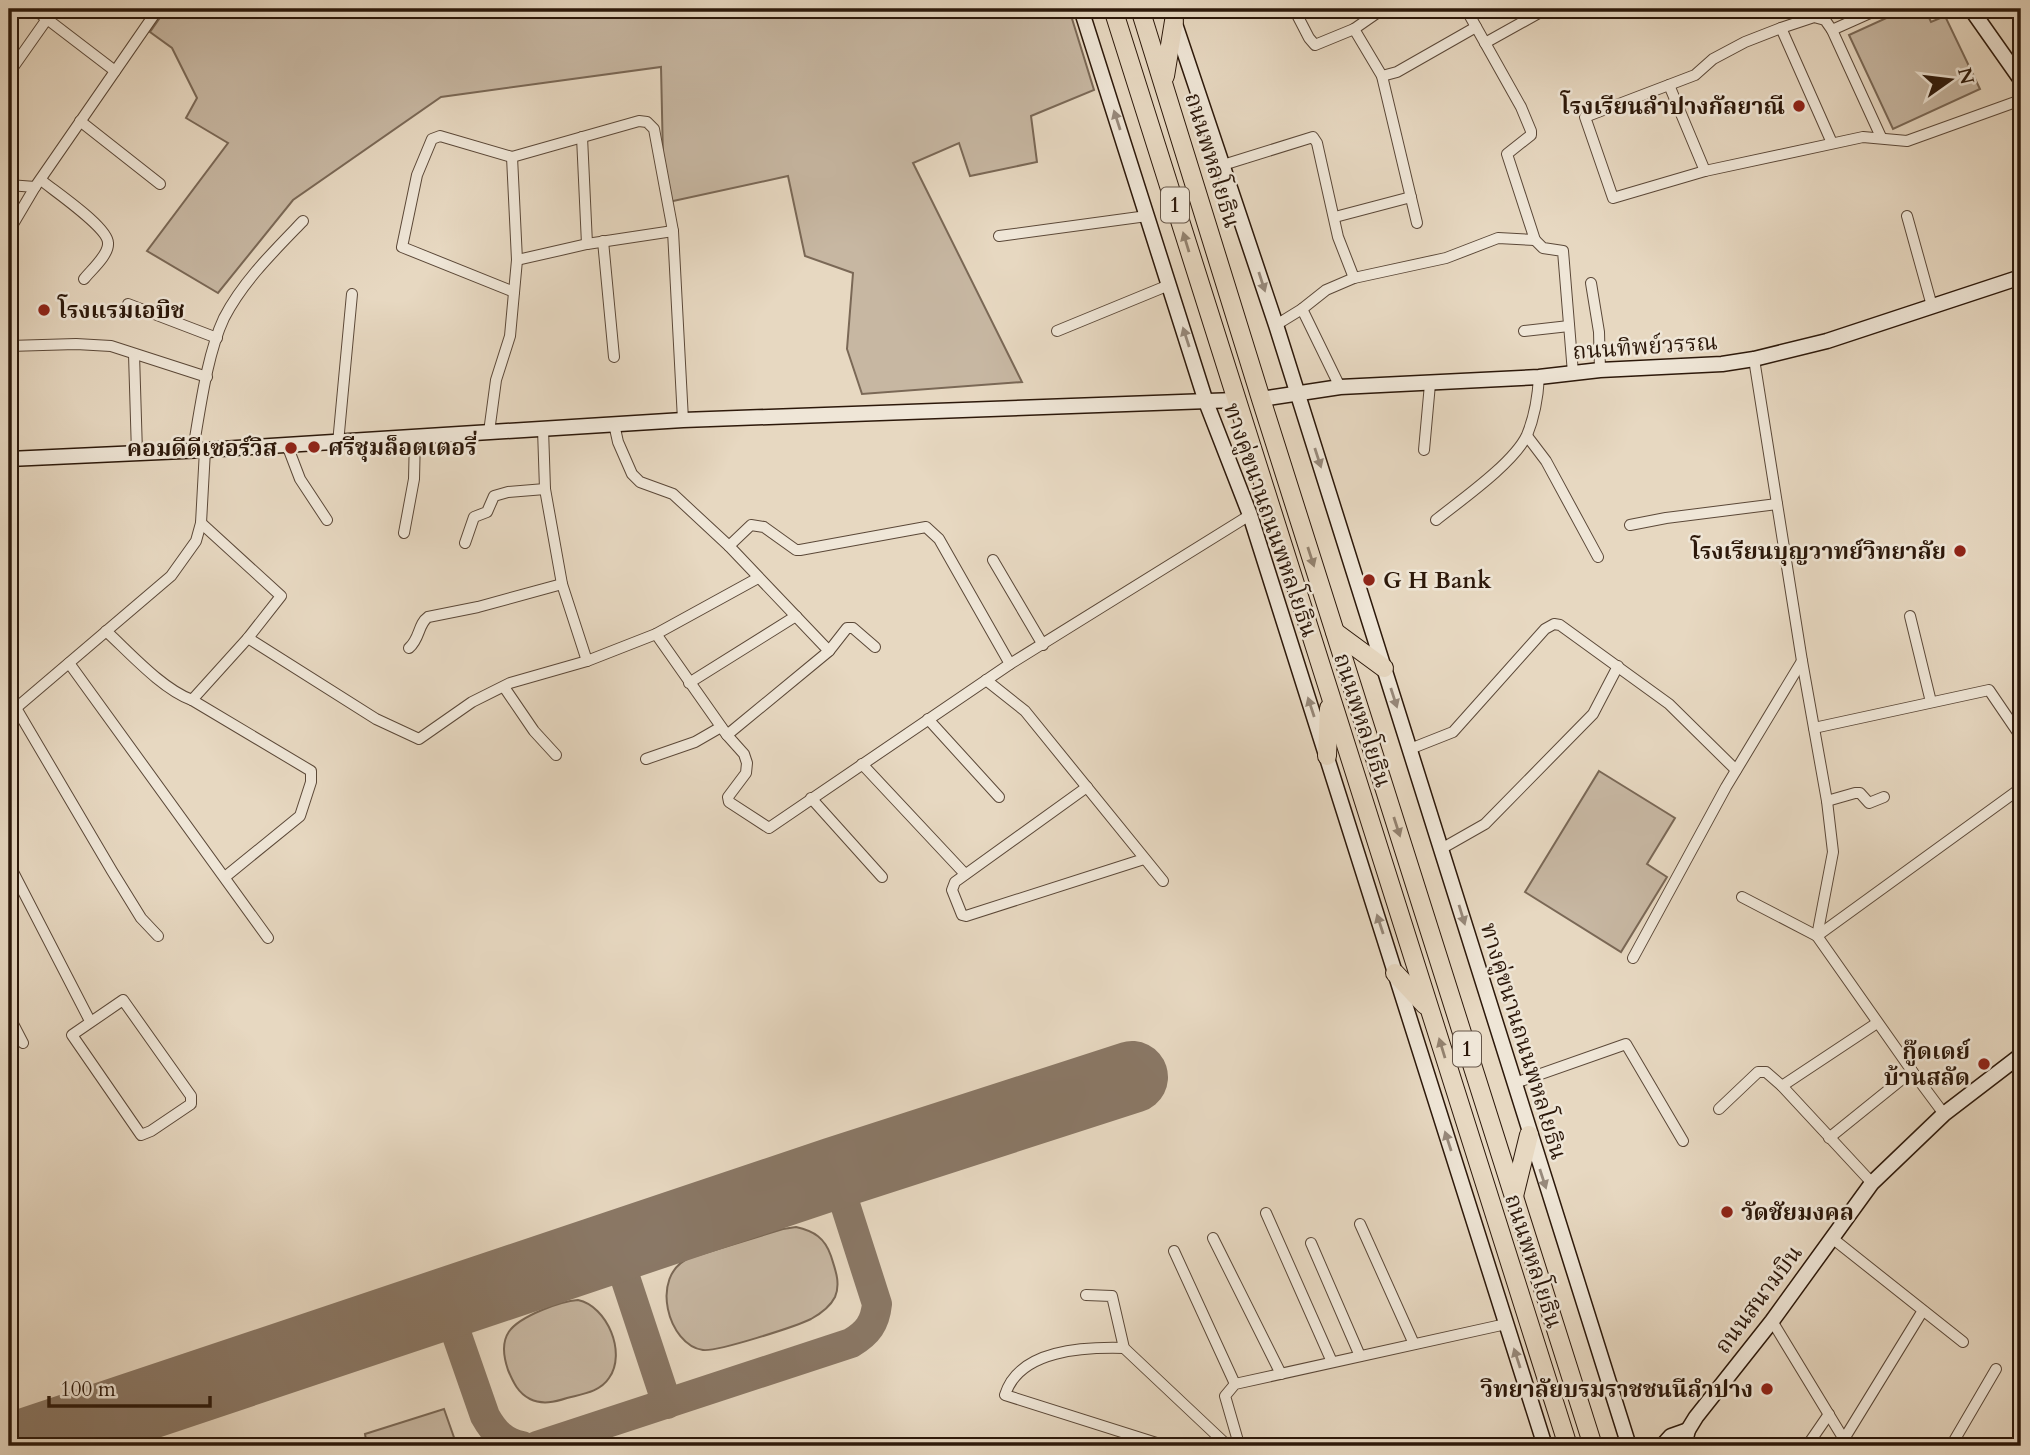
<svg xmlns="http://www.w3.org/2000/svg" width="2030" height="1455" font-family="Cardo,'Noto Serif Thai',serif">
<rect width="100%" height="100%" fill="#e7d8c1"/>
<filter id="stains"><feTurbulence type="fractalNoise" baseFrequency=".00286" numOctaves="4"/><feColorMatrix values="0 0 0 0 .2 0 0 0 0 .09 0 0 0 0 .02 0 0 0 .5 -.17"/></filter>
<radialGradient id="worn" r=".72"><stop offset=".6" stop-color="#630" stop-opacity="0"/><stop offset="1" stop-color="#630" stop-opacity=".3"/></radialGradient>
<g fill="#c7b7a2" stroke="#7a6856" stroke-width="2">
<polygon points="166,9 1069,9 1094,90 1031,116 1037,162 970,176 959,143 913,163 1022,382 862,394 847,349 853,273 805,256 788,176 664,203 661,67 441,97 293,200 218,293 147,251 228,143 186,118 197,98 172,48 150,32"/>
<polygon points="1906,9 1925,9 1931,22 1945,16 1980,89 1893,129 1849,35"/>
<polygon points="1599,771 1675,818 1647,864 1667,877 1621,952 1525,892"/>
<path d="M796,1227C814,1231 825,1238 831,1256C835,1269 841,1283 835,1297C830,1307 820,1314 811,1319C797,1326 717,1352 703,1350C668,1345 649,1276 689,1258L783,1229Z"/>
<path d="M578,1300C607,1306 627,1353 609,1378C600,1392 582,1394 567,1398C555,1402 542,1405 530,1399C518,1393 513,1382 508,1370C496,1335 511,1323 542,1310C554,1305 565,1301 578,1300Z"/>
<polygon points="444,1409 457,1446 367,1446 365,1434"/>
</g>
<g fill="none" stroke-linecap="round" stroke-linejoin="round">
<g stroke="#8a7866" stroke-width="30">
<polyline points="615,1247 667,1404"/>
<path d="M446,1304L485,1416C494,1432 504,1443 522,1446"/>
<path d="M537,1446L851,1343C868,1333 875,1323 877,1304L835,1173"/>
</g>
<polyline stroke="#8a7866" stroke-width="72" points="21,1446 835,1173 1132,1077"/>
<defs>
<g id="street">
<polyline points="34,9 115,71"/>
<polyline points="1294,9 1309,38 1315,45 1354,29 1377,13 1376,9"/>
<polyline points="1879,9 1832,30 1825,20 1814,17 1781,28 1745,42 1713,59 1695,75 1585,117 1613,198 1705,171 1863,137 1907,141 2021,100"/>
<polyline points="1781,28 1832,143"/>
<polyline points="1354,29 1382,76 1417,223"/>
<polyline points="1832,30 1881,137"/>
<polyline points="1485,43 1546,9"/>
<polyline points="9,73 47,19"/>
<polyline points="1382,76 1397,72 1476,27"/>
<polyline points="1669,85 1705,171"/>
<polyline points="80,121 160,184"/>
<polyline points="582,137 587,244"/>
<polyline points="1223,165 1313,137 1317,143 1338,237 1354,278"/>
<path d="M41,180C54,191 108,227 108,243C109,255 91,270 84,279"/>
<polyline points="9,185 35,187"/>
<polyline points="1907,216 1932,306"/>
<polyline points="1335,217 1411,197"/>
<polyline points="9,231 35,187 158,9"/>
<polyline points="999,236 1147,216"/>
<polyline points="1535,240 1543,248 1563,251 1573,373"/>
<polyline points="603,241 614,357"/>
<polyline points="517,260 587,244 673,231"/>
<polyline points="1591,283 1599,332 1600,370"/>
<polyline points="514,292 402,247 417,175 432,139 440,136 512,157 639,121 647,122 654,129 673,231 683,420"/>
<polyline points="128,304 217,338"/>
<polyline points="1302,309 1340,387"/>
<polyline points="1276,325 1302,309 1326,290 1354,278 1446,258 1498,238 1535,240 1507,154 1531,135 1531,131 1521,107 1466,9"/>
<polyline points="1057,331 1169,285"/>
<polyline points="1524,331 1569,326"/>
<polyline points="9,346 76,344 111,346 207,377"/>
<polyline points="134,354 137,453"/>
<polyline points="1754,359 1802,661 1827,801 1833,852 1817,936 1912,1071 1944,1114"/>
<polyline points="614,424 618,442 632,474 640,482 673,494 729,546 829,651"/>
<polyline points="543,429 545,489 562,584 587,661"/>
<polyline points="489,432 496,380 510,336 517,260 512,157"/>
<polyline points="1527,436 1546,461 1598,557"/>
<polyline points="338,443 352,294"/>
<polyline points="287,445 300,479 327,520"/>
<path d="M193,450C200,410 207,354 224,318C243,281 275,250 303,221"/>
<polyline points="1424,450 1430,384"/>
<path d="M1436,520C1461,500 1514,463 1527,435C1534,418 1538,395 1539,377"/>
<polyline points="1630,525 1666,518 1777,504"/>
<polyline points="404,533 414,479 415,436"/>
<polyline points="465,543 474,517 487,512 494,496 508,492 545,489"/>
<polyline points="729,546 751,525 764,527 796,550 800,550 926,527 939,539 1010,664"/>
<polyline points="993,560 1043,645"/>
<polyline points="1910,616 1931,702"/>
<path d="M106,631C130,653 162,689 192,700L311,771V782L300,816L225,877"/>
<polyline points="656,634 727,735 744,754 747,763 746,773 728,797 729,802 769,828 1010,664 1250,515"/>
<polyline points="248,638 376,719 419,739 472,702 510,683 587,661 656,634 758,578"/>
<path d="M409,648C420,639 418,624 428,617L478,607L562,584"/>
<polyline points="69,663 268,938"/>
<polyline points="986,680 1025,711 1163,881"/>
<polyline points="689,683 796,616"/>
<polyline points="504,687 534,731 556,755"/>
<polyline points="192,700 248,638 281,596 201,523"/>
<polyline points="16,708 112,871 141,918 158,936"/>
<polyline points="9,714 171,576 196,541 201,523 205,450"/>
<polyline points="928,719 999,797"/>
<polyline points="1814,728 1989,690 2021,737"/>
<polyline points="727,735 829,651 847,628 853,628 875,647"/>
<polyline points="1410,749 1453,732 1545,629 1554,624 1560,625 1669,704 1736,770"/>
<polyline points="646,759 695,742 721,727"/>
<polyline points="862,764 965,874"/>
<polyline points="1087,787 955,882 952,890 962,915 966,916 1144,859"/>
<polyline points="811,798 882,877"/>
<polyline points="1827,801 1855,793 1860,793 1869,803 1884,797"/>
<polyline points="1441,849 1485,824 1593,714 1618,666"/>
<polyline points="9,864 90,1021"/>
<polyline points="1742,897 1817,936 2021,788"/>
<polyline points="1633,958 1726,787 1802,661"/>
<polygon points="123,1000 191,1096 191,1104 151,1131 141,1135 72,1035"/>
<polyline points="9,1016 23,1043"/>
<polyline points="1515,1083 1626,1044 1683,1141"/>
<polyline points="1782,1086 1877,1023"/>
<polyline points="1719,1109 1758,1072 1766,1072 1782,1086 1872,1183"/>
<polyline points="1829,1138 1912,1071"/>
<polyline points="1266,1213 1332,1362"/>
<polyline points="1360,1224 1414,1344"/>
<polyline points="1213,1238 1281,1374"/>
<polyline points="1832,1238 1963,1342"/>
<polyline points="1311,1243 1360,1356"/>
<polyline points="1174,1251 1235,1384"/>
<polyline points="1086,1295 1112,1296 1124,1348 1228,1446"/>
<polyline points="1772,1321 1848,1446"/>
<path d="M1124,1348C1085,1347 1019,1349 1005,1395L1166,1446"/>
<polyline points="1844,1439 1922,1312"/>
<polyline points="1236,1446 1238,1441 1225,1396 1235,1384 1506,1324"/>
<polyline points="1807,1446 1829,1414"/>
<polyline points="1951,1446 1996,1369"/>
</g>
<g id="secondary">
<polyline points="1081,9 1206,402 1250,515 1545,1446"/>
<polyline points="1170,9 1276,325 1629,1446"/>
<polyline points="1971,9 2021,80"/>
<polyline points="1261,399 1340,387 1539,377 1600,370 1722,364 1754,359 1827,341 2021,277"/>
<polyline points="9,459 205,450 683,420 1236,400"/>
<polyline points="1662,1446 1671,1436 1688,1430"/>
<polyline points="1684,1446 1688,1430 1696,1417 1772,1321 1872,1183 1944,1114 2021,1055"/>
</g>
<g id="highway">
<polyline points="1113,9 1568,1446"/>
<polyline points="1140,9 1261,399 1593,1446"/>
<polyline points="1165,76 1174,21"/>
<polyline points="1335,632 1384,668"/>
<polyline points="1327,756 1329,708"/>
<polyline points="1395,973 1425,1005"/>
<polyline points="1514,1196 1529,1135"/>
</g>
</defs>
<use href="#street" stroke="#5b4838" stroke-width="12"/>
<use href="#secondary" stroke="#2c180a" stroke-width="17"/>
<use href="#highway" stroke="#2c180a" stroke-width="20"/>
<use href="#street" stroke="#efe6d7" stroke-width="10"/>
<use href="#secondary" stroke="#efe6d7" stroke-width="14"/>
<use href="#highway" stroke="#e7d8c1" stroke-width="18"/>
</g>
<defs><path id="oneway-solid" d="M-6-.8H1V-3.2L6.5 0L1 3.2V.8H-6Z" transform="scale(1.75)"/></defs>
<g fill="#97897b">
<use href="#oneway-solid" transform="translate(1117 120) rotate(-108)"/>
<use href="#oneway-solid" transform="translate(1262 282) rotate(72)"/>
<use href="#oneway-solid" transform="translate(1186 337) rotate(-108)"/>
<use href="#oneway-solid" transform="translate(1318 458) rotate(72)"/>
<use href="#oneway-solid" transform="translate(1394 698) rotate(72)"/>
<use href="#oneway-solid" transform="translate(1311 707) rotate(-108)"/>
<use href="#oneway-solid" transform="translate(1462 915) rotate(73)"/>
<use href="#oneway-solid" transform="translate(1380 924) rotate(-108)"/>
<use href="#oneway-solid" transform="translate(1448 1141) rotate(-108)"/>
<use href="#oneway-solid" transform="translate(1543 1179) rotate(72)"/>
<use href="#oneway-solid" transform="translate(1517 1358) rotate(-108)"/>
</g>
<g fill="#93826f">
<use href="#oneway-solid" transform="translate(1186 242) rotate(-107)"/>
<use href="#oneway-solid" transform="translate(1311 557) rotate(72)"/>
<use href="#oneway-solid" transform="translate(1397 827) rotate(72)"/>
<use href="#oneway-solid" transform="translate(1442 1048) rotate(-107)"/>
</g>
<g fill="#8f2418" stroke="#efe6d7" stroke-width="2.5">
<circle cx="1799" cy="106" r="7"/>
<circle cx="44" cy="310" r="7"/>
<circle cx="314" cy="447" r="7"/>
<circle cx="291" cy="448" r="7"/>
<circle cx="1960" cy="551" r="7"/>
<circle cx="1369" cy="580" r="7"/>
<circle cx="1984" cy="1064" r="7"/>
<circle cx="1727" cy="1212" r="7"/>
<circle cx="1767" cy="1389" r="7"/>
</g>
<g text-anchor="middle" stroke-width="5" stroke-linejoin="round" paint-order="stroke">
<g fill="#efe6d7" stroke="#665648" stroke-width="2">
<rect x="1161" y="187.5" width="28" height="35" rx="5"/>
<rect x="1453" y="1031.5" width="28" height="35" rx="5"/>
</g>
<g font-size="21" font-weight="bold" fill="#2c180a">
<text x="1175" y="212">1</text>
<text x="1467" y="1056">1</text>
</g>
<g font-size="23" font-weight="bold" fill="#2c180a" stroke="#efe6d7" text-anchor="end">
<text x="1785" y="114">โรงเรียนลำปางกัลยาณี</text>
<text x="58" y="318" text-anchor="start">โรงแรมเอบิช</text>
<text x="328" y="455" text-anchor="start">ศรีชุมล็อตเตอรี่</text>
<text x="277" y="456">คอมดีดีเซอร์วิส</text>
<text x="1946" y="559">โรงเรียนบุญวาทย์วิทยาลัย</text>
<text x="1383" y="588" text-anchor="start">G H Bank</text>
<text x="1970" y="1059">กู๊ดเดย์<tspan x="1970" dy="26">บ้านสลัด</tspan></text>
<text x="1741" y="1220" text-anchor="start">วัดชัยมงคล</text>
<text x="1753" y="1397">วิทยาลัยบรมราชชนนีลำปาง</text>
</g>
<g font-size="23" fill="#2c180a" stroke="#efe6d7">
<text transform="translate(1213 160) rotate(73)" y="8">ถนนพหลโยธิน</text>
<text transform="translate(1645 346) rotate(-4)" y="8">ถนนทิพย์วรรณ</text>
<text transform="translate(1271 520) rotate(71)" y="8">ทางคู่ขนานถนนพหลโยธิน</text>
<text transform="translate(1363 720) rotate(72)" y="8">ถนนพหลโยธิน</text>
<text transform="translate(1524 1041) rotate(73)" y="8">ทางคู่ขนานถนนพหลโยธิน</text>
<text transform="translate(1534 1261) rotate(72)" y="8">ถนนพหลโยธิน</text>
<text transform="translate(1758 1299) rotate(-53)" y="8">ถนนสนามบิน</text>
</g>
</g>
<rect width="2030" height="1455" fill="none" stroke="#e7d8c1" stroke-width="35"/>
<rect x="10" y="10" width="2009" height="1434" fill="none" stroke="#2c180a" stroke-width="3.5"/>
<rect x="18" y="18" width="1995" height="1420" fill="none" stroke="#2c180a" stroke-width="2"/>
<g transform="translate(1950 80) rotate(76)" stroke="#efe6d7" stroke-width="5" paint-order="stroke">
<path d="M0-5L12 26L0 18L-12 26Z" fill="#2c180a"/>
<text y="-10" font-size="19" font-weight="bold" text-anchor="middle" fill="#2c180a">N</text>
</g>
<path d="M49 1396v10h161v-10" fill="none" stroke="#2c180a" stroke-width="3.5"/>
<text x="60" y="1396" font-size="21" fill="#2c180a" stroke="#efe6d7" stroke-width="5" paint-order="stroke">100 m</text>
<rect width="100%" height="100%" filter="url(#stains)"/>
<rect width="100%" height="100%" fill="url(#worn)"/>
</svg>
